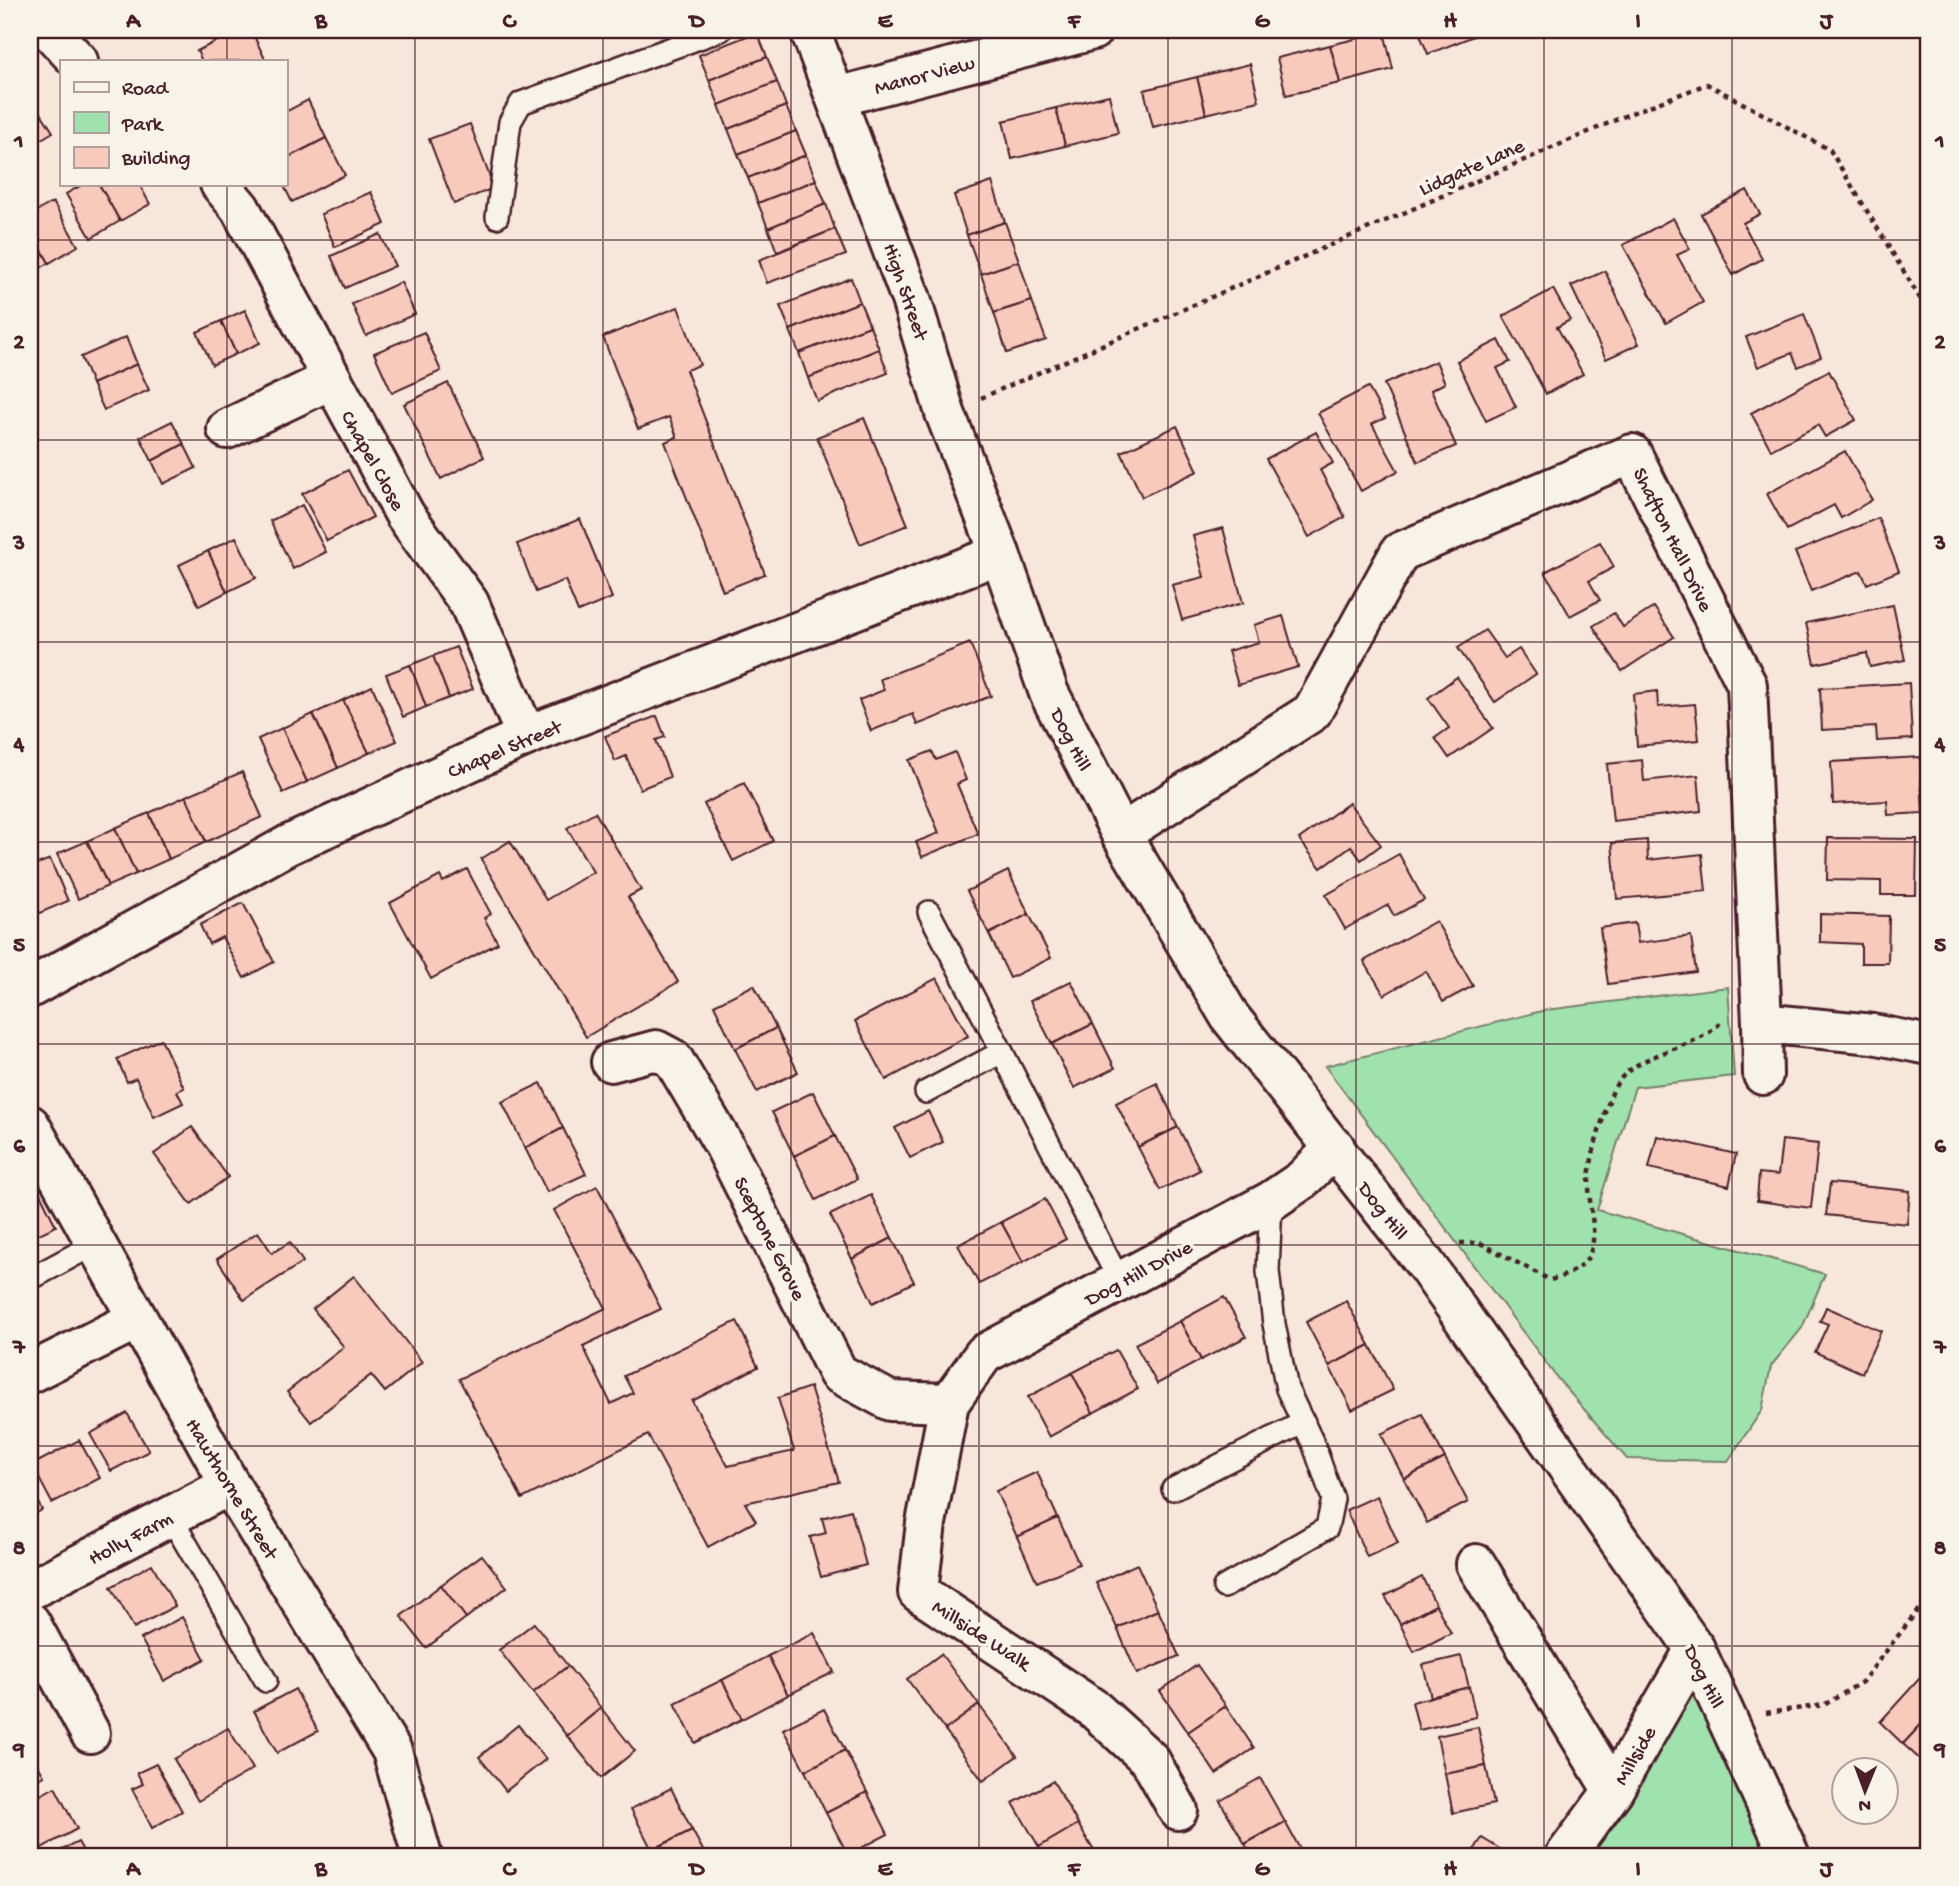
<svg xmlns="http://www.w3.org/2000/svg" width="1959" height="1886" font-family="'Gochi Hand',sans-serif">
<rect width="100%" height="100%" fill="#f7e7db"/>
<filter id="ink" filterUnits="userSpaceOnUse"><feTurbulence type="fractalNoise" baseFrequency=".0143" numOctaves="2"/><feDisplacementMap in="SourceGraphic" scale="14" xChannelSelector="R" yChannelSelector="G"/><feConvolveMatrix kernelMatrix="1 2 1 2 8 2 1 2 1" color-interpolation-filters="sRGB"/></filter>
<g filter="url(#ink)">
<g fill="#a0e2ad" stroke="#75806c" stroke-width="2">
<polygon points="1728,987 1734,1076 1635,1087 1597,1210 1825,1274 1802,1328 1771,1366 1762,1410 1728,1461 1627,1459 1558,1379 1325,1066 1546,1010"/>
<polygon points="1695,1649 1790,1856 1559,1856"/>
</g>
<g fill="#f8cabc" stroke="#4a1f2b" stroke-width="2">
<polygon points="239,30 251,30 266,61 202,61 197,51"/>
<polygon points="1418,30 1477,30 1479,34 1428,54"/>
<polygon points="757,32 767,57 709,80 699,55"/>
<polygon points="1384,32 1393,69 1340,83 1330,45"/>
<polygon points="1330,45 1340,83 1286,95 1277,58"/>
<polygon points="767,57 777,82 719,105 709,80"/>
<polygon points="1250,64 1259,101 1206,114 1197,77"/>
<polygon points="1197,77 1206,114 1153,127 1144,90"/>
<polygon points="777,82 786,106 728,129 719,105"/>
<polygon points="1109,95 1118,133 1065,146 1056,108"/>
<polygon points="30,96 53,132 30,146"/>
<polygon points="308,100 326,138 285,159 285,112"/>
<polygon points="786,106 796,131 738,154 728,129"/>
<polygon points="1056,108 1065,146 1012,159 1003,121"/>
<polygon points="470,124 494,188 454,204 429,139"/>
<polygon points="796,131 806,155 748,178 738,154"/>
<polygon points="326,138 345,175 292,202 283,184 285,159"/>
<polygon points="806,155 816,180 758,203 748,178"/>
<polygon points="816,180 826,204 768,228 758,203"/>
<polygon points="992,182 1005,222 967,235 954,195"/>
<polygon points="84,184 99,184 120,221 91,238 66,194"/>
<polygon points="99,184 139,184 150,204 120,221"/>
<polygon points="1747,190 1760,214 1743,223 1762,259 1733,275 1701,214"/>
<polygon points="371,192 385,224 335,247 321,214"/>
<polygon points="53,202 78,246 49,263 30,229 30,215"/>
<polygon points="826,204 835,229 777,252 768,228"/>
<polygon points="1673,218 1690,249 1677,255 1703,302 1666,323 1623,245"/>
<polygon points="1005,222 1019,261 981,274 967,235"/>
<polygon points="30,229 49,263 30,274"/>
<polygon points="835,229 846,255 767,283 759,260"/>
<polygon points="380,234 395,266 345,288 331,256"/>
<polygon points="1019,261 1032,301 994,313 981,274"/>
<polygon points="1605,271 1639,344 1606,359 1571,286"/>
<polygon points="851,278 860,302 790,330 780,306"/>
<polygon points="401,282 415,314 366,336 352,304"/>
<polygon points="1553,289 1570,320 1557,327 1583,374 1546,394 1503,316"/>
<polygon points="1032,301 1046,340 1007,353 994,313"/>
<polygon points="860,302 870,326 799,353 790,330"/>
<polygon points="678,307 700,365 686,370 765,574 723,591 665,442 677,437 669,417 638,429 603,337"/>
<polygon points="245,310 260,343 236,354 221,321"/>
<polygon points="1804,314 1821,357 1798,367 1792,353 1758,367 1746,337"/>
<polygon points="221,321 236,354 212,365 197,332"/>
<polygon points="870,326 879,349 808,378 799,353"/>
<polygon points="424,332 441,371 392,393 374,353"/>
<polygon points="126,337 137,364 92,384 81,357"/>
<polygon points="1499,340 1510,362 1497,368 1516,407 1486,421 1457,361"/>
<polygon points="879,349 888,373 817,401 808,378"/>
<polygon points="1436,361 1445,383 1431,390 1456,446 1418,462 1384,384"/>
<polygon points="137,364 149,390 104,410 92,384"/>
<polygon points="1829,371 1856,420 1825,437 1818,425 1771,450 1751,413"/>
<polygon points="448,383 484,457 441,479 404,404"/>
<polygon points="1368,387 1385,418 1372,424 1398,471 1361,491 1318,413"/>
<polygon points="864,418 908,525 860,544 817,437"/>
<polygon points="172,421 184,444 152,461 140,437"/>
<polygon points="1177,426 1198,471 1142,497 1121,452"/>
<polygon points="1316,432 1333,463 1320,470 1345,517 1309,537 1266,459"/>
<polygon points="184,444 196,468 163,484 152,461"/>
<polygon points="1845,451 1872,500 1841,518 1834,505 1787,530 1767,494"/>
<polygon points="348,470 373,517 327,541 302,494"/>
<polygon points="302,505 326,552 293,569 270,521"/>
<polygon points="1878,518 1899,571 1867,584 1861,571 1811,591 1795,552"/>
<polygon points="580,519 612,598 578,612 565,580 536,592 517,544"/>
<polygon points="1223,528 1243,603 1182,620 1172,585 1204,577 1193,536"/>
<polygon points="236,537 256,578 227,592 208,551"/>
<polygon points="1600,542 1614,567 1589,581 1600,600 1570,616 1545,572"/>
<polygon points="208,551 227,592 199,606 179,565"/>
<polygon points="1893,605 1905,660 1870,667 1867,653 1815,664 1806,623"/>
<polygon points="1654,607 1674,637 1622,671 1593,626 1614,613 1623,627"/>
<polygon points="1283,616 1298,667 1238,685 1228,651 1259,642 1254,625"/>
<polygon points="1485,630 1505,658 1519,649 1536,674 1495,702 1458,648"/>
<polygon points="970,643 991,696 917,725 913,714 871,731 859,700 884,690 880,679"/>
<polygon points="456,647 473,689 449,698 433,656"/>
<polygon points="433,656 449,698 426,707 410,665"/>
<polygon points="410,665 426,707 403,717 386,674"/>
<polygon points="1457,677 1493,728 1449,758 1435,738 1449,728 1428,698"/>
<polygon points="1909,683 1912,739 1877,741 1876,727 1822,730 1820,688"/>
<polygon points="372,686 397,741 369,753 343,700"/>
<polygon points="1657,691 1658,707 1695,704 1699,740 1637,746 1633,694"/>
<polygon points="343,700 369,753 338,768 313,714"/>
<polygon points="313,714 338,768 307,782 282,728"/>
<polygon points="657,716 665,737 656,740 670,777 640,789 626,756 615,761 605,736"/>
<polygon points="282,728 307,782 283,793 258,739"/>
<polygon points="932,751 936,760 955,752 966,780 957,784 978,834 922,857 916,842 939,833 909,760"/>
<polygon points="1920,757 1923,813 1888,815 1887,801 1833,804 1831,762"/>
<polygon points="1642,760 1644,781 1698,775 1701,811 1613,821 1607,764"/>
<polygon points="242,772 262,817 206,842 186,796"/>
<polygon points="744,783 773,841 733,861 704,804"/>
<polygon points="186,796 206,842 169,859 149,813"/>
<polygon points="1349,803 1381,845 1361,860 1351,846 1321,868 1299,839"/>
<polygon points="595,812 641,890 628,897 678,982 586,1037 481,859 510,841 546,900 593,872 567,828"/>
<polygon points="149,813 169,859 136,874 115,828"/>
<polygon points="115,828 136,874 108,886 87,841"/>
<polygon points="1828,838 1917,839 1916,895 1881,895 1881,881 1827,880"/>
<polygon points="1647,840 1648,860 1702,854 1706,891 1617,899 1612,843"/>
<polygon points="87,841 108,886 78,899 57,854"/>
<polygon points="1399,854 1424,900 1394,916 1388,905 1345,929 1326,895"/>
<polygon points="50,859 68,901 30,917 30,867"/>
<polygon points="467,869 491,914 484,918 498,943 431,979 390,903 440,876 443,882"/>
<polygon points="1008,871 1029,914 989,934 967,891"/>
<polygon points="243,903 274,962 244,978 222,937 209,944 200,925"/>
<polygon points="1029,914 1051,958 1010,978 989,934"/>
<polygon points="1820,914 1889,916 1888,963 1861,963 1861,944 1820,942"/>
<polygon points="1436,921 1473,986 1443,1002 1426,971 1384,995 1364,961"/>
<polygon points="1635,923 1638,943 1691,936 1696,972 1608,984 1600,928"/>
<polygon points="937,978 968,1036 886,1080 855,1021"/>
<polygon points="1071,981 1093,1024 1052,1044 1030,1001"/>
<polygon points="754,985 776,1028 735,1049 714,1005"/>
<polygon points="1093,1024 1115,1068 1074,1088 1052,1044"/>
<polygon points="776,1028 798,1072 757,1092 735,1049"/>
<polygon points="161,1039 184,1088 177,1091 183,1103 154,1117 136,1078 127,1082 117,1059"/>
<polygon points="541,1083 563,1128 525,1148 502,1102"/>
<polygon points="1157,1083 1178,1127 1138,1147 1116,1103"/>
<polygon points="813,1092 835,1136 794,1156 772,1112"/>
<polygon points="928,1111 943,1142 910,1158 895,1128"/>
<polygon points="192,1127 228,1177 191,1204 154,1154"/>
<polygon points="1178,1127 1200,1170 1160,1190 1138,1147"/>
<polygon points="563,1128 586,1174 547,1192 525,1148"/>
<polygon points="835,1136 857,1179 816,1200 794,1156"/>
<polygon points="1657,1136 1736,1154 1729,1186 1649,1168"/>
<polygon points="1782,1140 1818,1144 1811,1208 1757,1201 1759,1173 1778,1175"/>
<polygon points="30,1173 56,1226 35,1236 30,1225"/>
<polygon points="1830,1183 1910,1191 1907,1224 1826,1215"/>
<polygon points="597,1186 661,1309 583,1346 611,1404 633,1393 624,1376 737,1321 758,1367 692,1401 728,1466 794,1451 778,1398 810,1387 839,1482 745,1503 756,1521 708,1547 648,1435 522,1499 459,1379 606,1308 554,1210"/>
<polygon points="871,1195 892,1238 852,1259 830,1215"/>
<polygon points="1045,1199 1066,1239 1023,1262 1001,1222"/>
<polygon points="1001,1222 1023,1262 979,1284 958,1245"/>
<polygon points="258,1232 272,1253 290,1242 303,1262 244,1300 217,1259"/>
<polygon points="892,1238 914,1282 873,1303 852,1259"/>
<polygon points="354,1276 422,1362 385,1392 371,1375 311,1422 287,1392 344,1347 313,1309"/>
<polygon points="1224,1297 1246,1337 1201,1360 1180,1321"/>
<polygon points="1346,1301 1370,1345 1329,1366 1306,1322"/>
<polygon points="1826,1307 1881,1331 1862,1373 1815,1352 1828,1324 1820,1321"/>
<polygon points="1180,1321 1201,1360 1157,1384 1135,1344"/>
<polygon points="1370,1345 1393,1390 1352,1410 1329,1366"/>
<polygon points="1116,1350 1138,1389 1093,1413 1072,1373"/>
<polygon points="1072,1373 1093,1413 1049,1437 1028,1397"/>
<polygon points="127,1413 149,1451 111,1471 90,1434"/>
<polygon points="1422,1414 1445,1458 1404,1479 1381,1434"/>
<polygon points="79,1440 100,1478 52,1503 32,1465"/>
<polygon points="1445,1458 1468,1502 1427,1523 1404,1479"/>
<polygon points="1037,1472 1058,1518 1017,1537 996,1491"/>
<polygon points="30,1488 42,1510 30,1517"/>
<polygon points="1377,1496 1398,1543 1367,1557 1346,1510"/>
<polygon points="851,1510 866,1565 821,1577 810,1537 826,1533 822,1518"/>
<polygon points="1058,1518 1079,1564 1037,1582 1017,1537"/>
<polygon points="482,1555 507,1587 466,1618 441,1585"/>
<polygon points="152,1564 175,1606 134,1628 111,1587"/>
<polygon points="1137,1564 1158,1610 1117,1628 1096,1583"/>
<polygon points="1422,1577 1436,1605 1400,1624 1385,1596"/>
<polygon points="441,1585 466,1618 426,1648 401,1616"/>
<polygon points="1436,1605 1451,1633 1414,1652 1400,1624"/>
<polygon points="1158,1610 1179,1656 1137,1674 1117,1628"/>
<polygon points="182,1617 205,1659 164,1681 141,1639"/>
<polygon points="534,1623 568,1666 533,1693 499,1650"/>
<polygon points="814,1633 834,1672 788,1695 768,1656"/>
<polygon points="941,1654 979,1705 945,1730 907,1679"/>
<polygon points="768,1656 788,1695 742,1719 722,1680"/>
<polygon points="1461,1656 1469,1687 1431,1697 1423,1665"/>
<polygon points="1197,1665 1226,1706 1188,1732 1160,1691"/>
<polygon points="568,1666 601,1708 567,1736 533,1693"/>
<polygon points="1929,1668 1929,1716 1903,1744 1880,1722"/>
<polygon points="722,1680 742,1719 695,1743 675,1703"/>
<polygon points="1469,1687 1476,1717 1419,1730 1412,1702"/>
<polygon points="295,1689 318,1731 277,1753 254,1711"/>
<polygon points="979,1705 1017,1756 983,1781 945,1730"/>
<polygon points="1226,1706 1254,1748 1216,1774 1188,1732"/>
<polygon points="601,1708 635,1751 601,1778 567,1736"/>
<polygon points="824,1709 845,1750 805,1771 783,1729"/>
<polygon points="1929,1716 1929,1756 1923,1762 1903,1744"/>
<polygon points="518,1725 546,1759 506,1791 479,1757"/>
<polygon points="1478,1727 1486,1766 1445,1774 1437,1736"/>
<polygon points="228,1728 253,1769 198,1801 174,1759"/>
<polygon points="845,1750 867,1792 826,1813 805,1771"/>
<polygon points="30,1751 44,1776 30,1784"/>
<polygon points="156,1764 182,1811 152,1828 132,1789 143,1784 137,1773"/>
<polygon points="1486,1766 1494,1804 1453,1813 1445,1774"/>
<polygon points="1260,1778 1285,1822 1245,1844 1220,1801"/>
<polygon points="1053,1781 1078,1824 1039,1847 1013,1803"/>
<polygon points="55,1787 77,1829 36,1851 30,1839 30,1801"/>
<polygon points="671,1788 692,1830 652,1850 631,1809"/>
<polygon points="867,1792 888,1834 848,1855 826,1813"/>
<polygon points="1285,1822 1304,1856 1252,1856 1245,1844"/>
<polygon points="1078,1824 1097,1856 1044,1856 1039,1847"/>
<polygon points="692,1830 706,1856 655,1856 652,1850"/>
<polygon points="1482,1838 1511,1856 1470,1856"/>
<polygon points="78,1842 86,1856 50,1856"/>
</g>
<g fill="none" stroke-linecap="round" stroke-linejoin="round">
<defs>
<g id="service">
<polyline points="497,217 510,122 521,103 721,30"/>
<polyline points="929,912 1002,1052"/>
<polyline points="926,1092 1002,1052 1120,1282"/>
<polyline points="30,1279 95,1244"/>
<polyline points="1173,1489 1304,1422"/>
<polyline points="170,1516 266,1681"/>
<polyline points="1224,1587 1327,1528 1333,1499 1313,1443 1287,1389 1274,1324 1268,1271 1271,1201"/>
</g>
<g id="minor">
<polyline points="49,30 78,61"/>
<polyline points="837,97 1093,30"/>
<polyline points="220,184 240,208 405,515 469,603 526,736"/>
<polyline points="227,429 330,380"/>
<polyline points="1121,834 1312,712 1400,552 1632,454 1747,685 1762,1023 1873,1034 1929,1045"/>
<polyline points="30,988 288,845 526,736 1000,554"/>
<polyline points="1762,1023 1763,1075"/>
<polyline points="611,1062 656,1050 673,1059 724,1145 838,1373 890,1401 949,1403"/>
<polyline points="30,1125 230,1485 392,1751 422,1856"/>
<polyline points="30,1373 136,1320"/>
<polyline points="1476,1564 1613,1791"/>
<polyline points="30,1590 230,1485"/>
<polyline points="30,1622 90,1733"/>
<polyline points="1178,1810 1150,1760 1093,1708 918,1592 926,1523 949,1403 984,1354 1271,1201 1302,1180 1335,1147"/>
<polyline points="1565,1856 1613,1791 1695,1649"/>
</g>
<polyline id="tertiary" points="810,30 911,299 945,413 1000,554 1049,693 1121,834 1230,1017 1426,1265 1695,1649 1790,1856"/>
</defs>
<use href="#service" stroke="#4a1f2b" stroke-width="26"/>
<use href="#minor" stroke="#4a1f2b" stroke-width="44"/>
<use href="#tertiary" stroke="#4a1f2b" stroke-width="44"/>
<g stroke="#4a1f2b" stroke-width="4.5" stroke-dasharray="5 5" stroke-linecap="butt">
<polyline points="981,398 1634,112 1707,84 1830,150 1929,313"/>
<path d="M1460,1243H1480L1550,1280C1619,1263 1583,1217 1590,1170C1594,1144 1603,1117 1612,1093C1630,1049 1693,1054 1722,1021"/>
<polyline points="1766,1713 1824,1705 1862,1682 1929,1596"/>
</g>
<use href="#service" stroke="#f7f3e8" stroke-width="21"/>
<use href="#minor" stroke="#f7f3e8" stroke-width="38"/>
<use href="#tertiary" stroke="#f7f3e8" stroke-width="38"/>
</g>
</g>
<path fill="none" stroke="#4a1f2b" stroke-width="2" stroke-opacity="0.55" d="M227,30V61M415,30V1856M603,30V1856M791,30V1856M979,30V1856M1168,30V1856M1356,30V1856M1544,30V1856M1732,30V1856M227,184V1856M30,240H1929M30,440H1929M30,642H1929M30,842H1929M30,1044H1929M30,1245H1929M30,1446H1929M30,1646H1929"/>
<g text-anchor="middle" stroke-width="7" stroke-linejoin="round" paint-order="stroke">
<g font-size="21" fill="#4a1f2b" stroke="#f7f3e8">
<text transform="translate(924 74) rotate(-15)" y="7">Manor View</text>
<text transform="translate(1471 166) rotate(-24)" y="7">Lidgate Lane</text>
<text transform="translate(907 291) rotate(71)" y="7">High Street</text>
<text transform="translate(374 460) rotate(61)" y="7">Chapel Close</text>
<text transform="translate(1674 539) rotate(64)" y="7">Shafton Hall Drive</text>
<text transform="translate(1072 739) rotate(63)" y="7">Dog Hill</text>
<text transform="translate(504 748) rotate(-23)" y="7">Chapel Street</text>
<text transform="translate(1384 1210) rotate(52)" y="7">Dog Hill</text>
<text transform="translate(771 1238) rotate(63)" y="7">Sceptone Grove</text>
<text transform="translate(1138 1272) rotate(-28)" y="7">Dog Hill Drive</text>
<text transform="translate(233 1488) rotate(59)" y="7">Hawthorne Street</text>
<text transform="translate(130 1537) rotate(-28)" y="7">Holly Farm</text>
<text transform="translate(982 1634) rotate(33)" y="7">Millside Walk</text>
<text transform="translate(1705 1676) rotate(64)" y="7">Dog Hill</text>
<text transform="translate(1634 1755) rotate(-60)" y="7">Millside</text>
</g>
</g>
<rect width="1959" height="1886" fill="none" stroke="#f7f3e8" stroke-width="77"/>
<rect x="60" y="60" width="228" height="126" fill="#f7f3e8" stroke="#b29e9c" stroke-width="2"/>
<rect x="74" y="82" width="35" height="10" fill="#f7f3e8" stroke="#b29e9c" stroke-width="2"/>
<text x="122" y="94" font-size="21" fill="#4a1f2b">Road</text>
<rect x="74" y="112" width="35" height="21" fill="#a0e2ad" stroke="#b29e9c" stroke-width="2"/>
<text x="122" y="130" font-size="21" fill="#4a1f2b">Park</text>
<rect x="74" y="147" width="35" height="21" fill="#f8cabc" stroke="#b29e9c" stroke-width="2"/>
<text x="122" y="164" font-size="21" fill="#4a1f2b">Building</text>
<g transform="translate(1865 1791) rotate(181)"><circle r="33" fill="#f7f3e8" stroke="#b29e9c" stroke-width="2"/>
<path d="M0-5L12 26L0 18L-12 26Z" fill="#4a1f2b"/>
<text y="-10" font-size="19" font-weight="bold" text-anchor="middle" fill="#4a1f2b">N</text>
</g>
<rect x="38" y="38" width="1882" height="1810" fill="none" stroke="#4a1f2b" stroke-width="2.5"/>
<g font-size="23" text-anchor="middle" font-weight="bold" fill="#4a1f2b">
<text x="133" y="27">A</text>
<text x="321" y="27">B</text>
<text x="509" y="27">C</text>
<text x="697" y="27">D</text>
<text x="885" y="27">E</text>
<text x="1074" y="27">F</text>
<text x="1262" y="27">G</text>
<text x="1450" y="27">H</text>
<text x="1638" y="27">I</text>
<text x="1826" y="27">J</text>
<text x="19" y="147">1</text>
<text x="1940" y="147">1</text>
<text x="19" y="348">2</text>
<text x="1940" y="348">2</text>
<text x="19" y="549">3</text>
<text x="1940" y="549">3</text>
<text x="19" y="750">4</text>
<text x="1940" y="750">4</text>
<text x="19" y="951">5</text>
<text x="1940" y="951">5</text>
<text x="19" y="1152">6</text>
<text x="1940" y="1152">6</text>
<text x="19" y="1353">7</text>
<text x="1940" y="1353">7</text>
<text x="19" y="1554">8</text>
<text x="1940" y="1554">8</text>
<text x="19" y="1755">9</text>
<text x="1940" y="1755">9</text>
<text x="133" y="1875">A</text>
<text x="321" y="1875">B</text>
<text x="509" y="1875">C</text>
<text x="697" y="1875">D</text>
<text x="885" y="1875">E</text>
<text x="1074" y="1875">F</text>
<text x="1262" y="1875">G</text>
<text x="1450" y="1875">H</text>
<text x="1638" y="1875">I</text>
<text x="1826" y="1875">J</text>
</g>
</svg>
